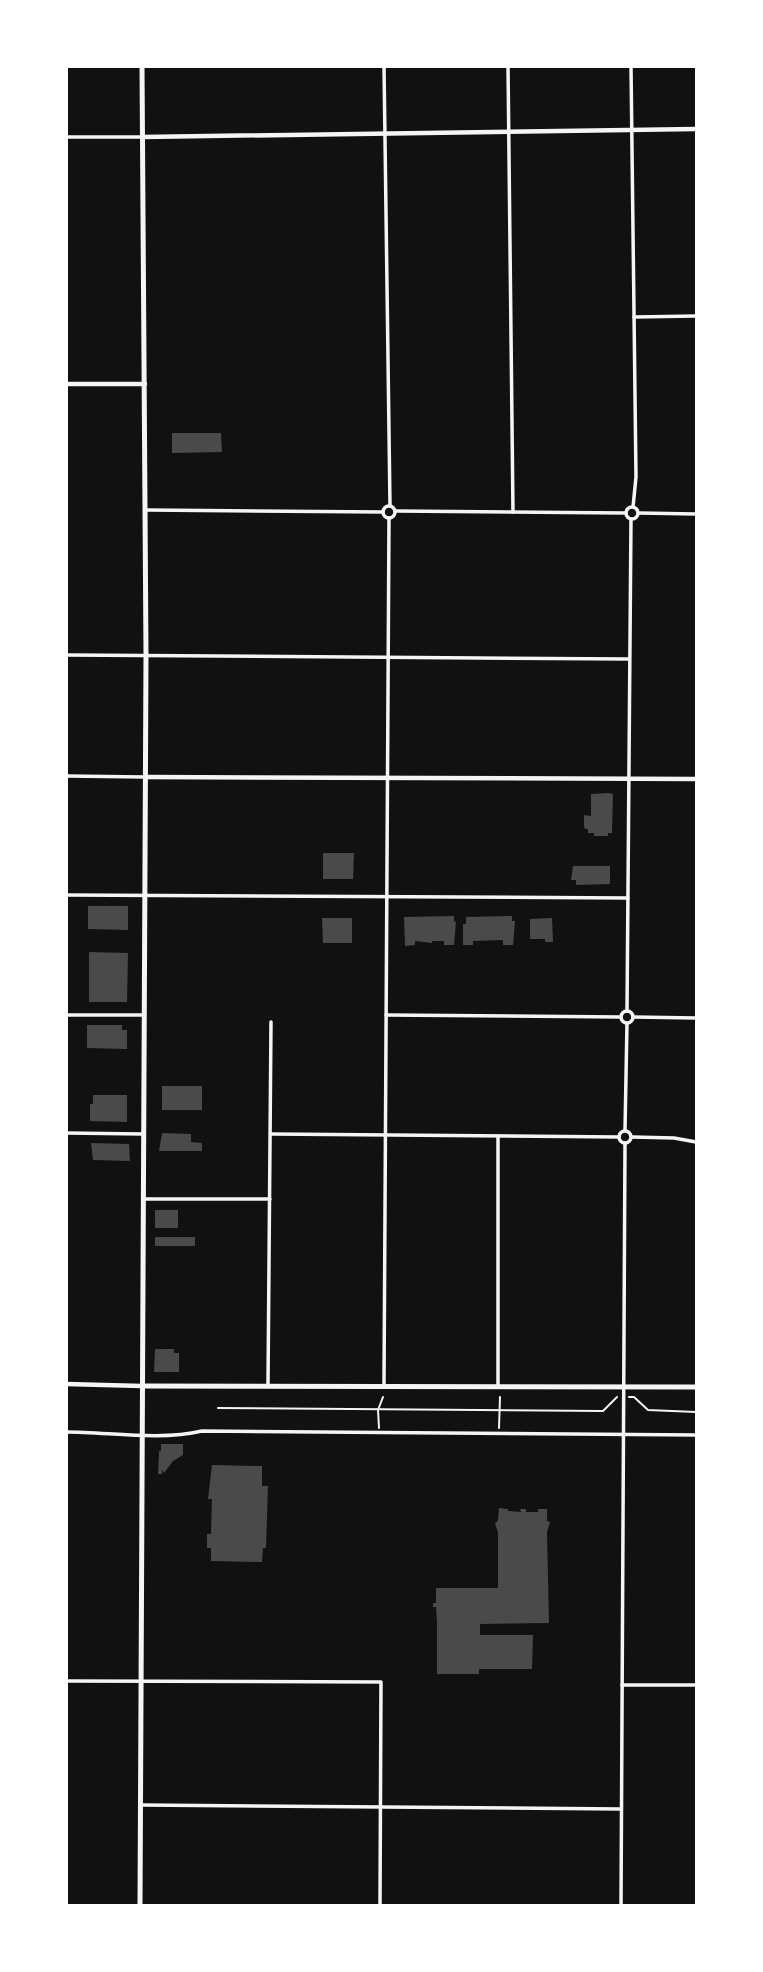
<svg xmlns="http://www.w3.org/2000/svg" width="763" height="1972" font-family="'Archivo Narrow',sans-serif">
<rect width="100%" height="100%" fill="#111"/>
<g fill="#4a4a4a">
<polygon points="172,433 221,433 222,452 172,453"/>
<polygon points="608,793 613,794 612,833 608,833 608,836 594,836 594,833 588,833 588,829 585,829 584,826 584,815 591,816 591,794"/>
<polygon points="323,853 354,853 353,879 323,879"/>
<polygon points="573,866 610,866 610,884 576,885 576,880 571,880"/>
<polygon points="88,906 128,906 128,930 88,929"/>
<polygon points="454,916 454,922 456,921 454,945 444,945 444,941 432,941 432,943 415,941 415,945 405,946 404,917"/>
<polygon points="512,916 512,921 515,921 513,945 503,945 503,940 473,941 473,945 463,945 463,924 466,924 466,917"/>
<polygon points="322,918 352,918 352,943 323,943"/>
<polygon points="552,918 553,942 545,942 545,939 530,939 530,919"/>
<polygon points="89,952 128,953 127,1002 89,1002"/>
<polygon points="87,1025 122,1025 122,1030 127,1030 127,1049 87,1048"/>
<rect x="162" y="1086" width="40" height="24"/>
<polygon points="93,1095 127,1095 127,1122 90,1121 90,1104 93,1104"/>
<polygon points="162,1133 191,1134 191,1142 202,1143 202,1151 159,1151"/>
<polygon points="91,1143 129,1144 130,1161 93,1160"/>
<rect x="155" y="1210" width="23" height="18"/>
<rect x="155" y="1237" width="40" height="9"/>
<polygon points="155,1349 174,1349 174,1353 179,1353 179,1372 154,1372"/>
<polygon points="161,1444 183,1444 183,1455 173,1461 164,1473 162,1470 162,1474 158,1474 159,1451 161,1451"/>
<polygon points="212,1465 262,1466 262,1486 268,1486 266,1548 263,1548 262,1562 211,1561 211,1548 207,1548 207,1534 211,1534 212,1499 208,1499"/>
<polygon points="499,1508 508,1509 508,1511 521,1512 520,1509 526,1509 526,1512 538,1512 538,1509 547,1509 547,1521 550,1522 547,1532 549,1623 480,1624 480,1635 533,1635 532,1669 479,1669 479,1674 437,1674 437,1623 436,1607 433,1607 433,1603 436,1603 436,1588 498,1588 498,1532 495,1524 498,1520"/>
</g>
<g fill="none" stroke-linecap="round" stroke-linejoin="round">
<g stroke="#f5f5f5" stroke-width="2">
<polyline points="629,1397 634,1397 648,1410 696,1412"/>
<polyline points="218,1408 603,1411 617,1397"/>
<polyline points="379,1428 378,1410 383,1397"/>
<polyline points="499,1428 500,1397"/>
</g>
<g stroke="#f5f5f5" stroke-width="3.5">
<polyline points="384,66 390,505"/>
<polyline points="508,66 513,512"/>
<polyline points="631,66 636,477 633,507"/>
<polyline points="66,137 143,137"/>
<polyline points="634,317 696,316"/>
<circle cx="389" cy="512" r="6"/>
<circle cx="632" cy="513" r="6"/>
<polyline points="146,510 383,512"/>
<polyline points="396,511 626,513"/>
<polyline points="639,513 696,514"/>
<polyline points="66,655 629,659"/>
<polyline points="66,776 145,777"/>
<polyline points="66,895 628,898"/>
<circle cx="627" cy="1017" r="6"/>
<polyline points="627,1011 631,519"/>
<polyline points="66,1015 143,1015"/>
<polyline points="386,1015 621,1017"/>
<polyline points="633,1017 696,1018"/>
<polyline points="625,1130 627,1023"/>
<circle cx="625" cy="1137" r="6"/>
<polyline points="66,1133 143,1134"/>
<polyline points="271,1134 619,1137"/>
<polyline points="632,1137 674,1138 696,1142"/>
<polyline points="143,1199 270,1199"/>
<polyline points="268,1384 271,1022"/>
<polyline points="384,1384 389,518"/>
<polyline points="498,1385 498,1136"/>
<path d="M66,1432C110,1432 158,1441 202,1431L696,1435"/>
<polyline points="66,1681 381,1682 380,1906"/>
<polyline points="622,1685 696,1685"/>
<polyline points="141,1805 621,1809"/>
<polyline points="621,1906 625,1143"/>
</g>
<g stroke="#f5f5f5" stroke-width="4.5">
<polyline points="143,137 696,129"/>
<polyline points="66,384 145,384"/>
<polyline points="145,777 696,779"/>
<polyline points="66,1384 142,1386"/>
</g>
<g stroke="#f5f5f5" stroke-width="5">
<polyline points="142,1386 696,1387"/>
<polyline points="140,1906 146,656 142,66"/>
</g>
</g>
<rect width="763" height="1972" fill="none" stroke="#ffffff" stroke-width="136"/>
</svg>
